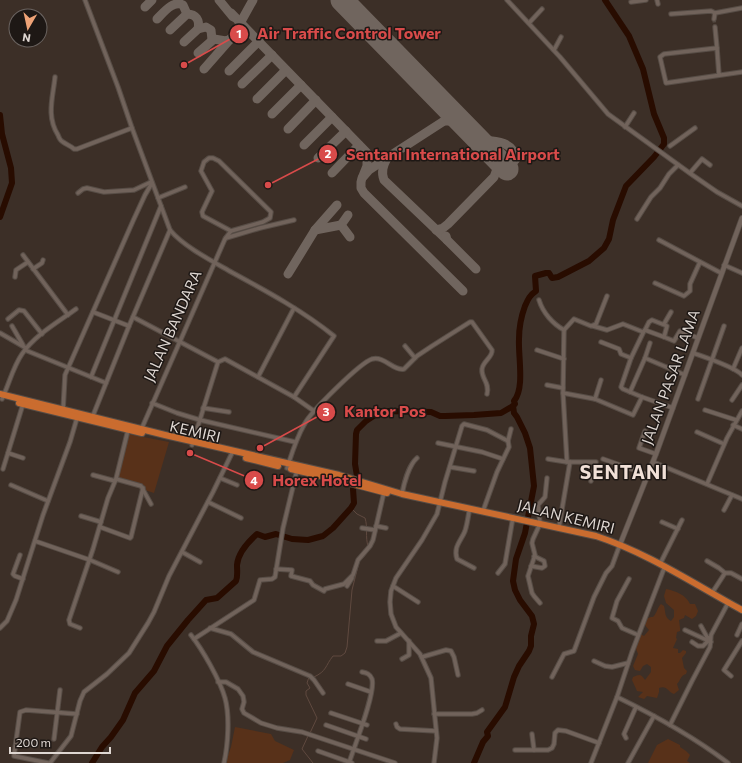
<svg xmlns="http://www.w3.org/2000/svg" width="742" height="763" font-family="Commissioner,sans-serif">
<rect width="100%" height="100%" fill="#3c2f27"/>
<g fill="#583119">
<polygon points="128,434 169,442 154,493 117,481"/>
<path d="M666,589C676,591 686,595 690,604H695L698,611L696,616L692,619L685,615L684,618L679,620L680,628V631L677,632L676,638L677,639L673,648L678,649V653H680L683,650L686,651V653L682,658L684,668L687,671L686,674C680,676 681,680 677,684L679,690L674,694C668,692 667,685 659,688V692L657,698L647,696L644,699L638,697L643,692L637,691L632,680L633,677C640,674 641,674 645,680L651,672V667L647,664L643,666L640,671L635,670L633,666L638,654L635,646L640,634L644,636L649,630L644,624C645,619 648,617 653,617C657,613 657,608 661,604L664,606C666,613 664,617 671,621L674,617V610L666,603L664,596Z"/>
<polygon points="235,727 271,734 275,741 294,750 290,760 283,763 225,763 231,747"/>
<polygon points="668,739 680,745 680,747 686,751 690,755 687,761 690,763 648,763 657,745"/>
</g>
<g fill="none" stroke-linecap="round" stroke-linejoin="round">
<g stroke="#5f493f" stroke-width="1">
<path d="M351,508L357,514L365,518C368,527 365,537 368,546"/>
<polyline points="309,677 307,683 310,688 306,691 306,695 317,718 310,733"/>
<path d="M314,677C327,671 325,666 333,656H341L345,653L347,647L352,590L359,562L367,553"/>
<polyline points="308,736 302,749 313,763"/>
</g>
<g stroke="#280c00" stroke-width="6">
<polyline points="0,115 2,134 11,168 12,183 0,217"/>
<path d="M92,763L102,747L111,737L123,720L135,693L154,671L167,646L188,620L206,600L217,598L236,581C238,576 237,571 237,565C238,553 248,542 257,534L265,537L276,534L292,539L308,540L323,536L333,528L351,508L354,503L353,489L357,476L355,464L356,434L357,430L366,421L381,411L431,412L440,416H445L474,415L501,413L513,406L515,404L514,401C525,388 518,356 519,339C519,327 521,317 525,306C528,299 530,295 536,291L535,276L546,273H549L552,278L558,277L589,261L604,248L609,239L613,220L626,186L654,157L664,144V138L654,114L643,69L629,36L605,0"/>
<polyline points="474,763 483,742 488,736 487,732 505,707 514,677 519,666 529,651 531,646 531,636 534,624 532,616 520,600 515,590 513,581 516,559 525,533 534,486 530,448 525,433 517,417 514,413 513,406"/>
</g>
<g stroke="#70655e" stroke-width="9">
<polyline points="219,0 233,17"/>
<polyline points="145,7 152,0"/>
<polyline points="231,13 367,153 367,166 363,176"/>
<path d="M157,19C164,12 173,0 183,5L187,14"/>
<path d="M170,30L187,14C196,14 200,20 198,29"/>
<polyline points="184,42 198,29 206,27 211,30 212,40"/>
<polyline points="198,53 214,39 226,41 231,39"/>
<polyline points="204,69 233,36 253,0"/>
<polyline points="229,71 259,41"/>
<polyline points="242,84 272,55"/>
<polyline points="257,99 286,70"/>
<polyline points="272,114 301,85"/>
<polyline points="444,121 448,115 446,107"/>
<polyline points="288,129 316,100"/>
<path d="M479,140C493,141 513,140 516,159L507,169"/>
<polyline points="304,145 332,117"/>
<polyline points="318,158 346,131"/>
<path d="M387,158C383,166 381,172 384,180L447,240"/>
<polyline points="332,173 359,145"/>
<polyline points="348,215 341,225 350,237"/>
<polyline points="315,230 341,225"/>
<polyline points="436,230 443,228 448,224 494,177 497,169 494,156"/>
<polyline points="446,236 447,240 476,269"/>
<polyline points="288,274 315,230 337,205"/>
<polyline points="463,291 364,193 361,188 361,182 362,178 369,170 396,152 444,121 455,121 464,125"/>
</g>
<polyline stroke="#70655e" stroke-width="23" points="342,0 507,169"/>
<polyline stroke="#544841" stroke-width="3.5" stroke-dasharray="3.5 2" stroke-linecap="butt" points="714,19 715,27"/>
<defs>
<g id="street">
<path d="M85,0L118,87L132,128L170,230C184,247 214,262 233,273C268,292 303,311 334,336L294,397"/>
<polyline points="507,0 560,57 608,114 691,174 717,192 742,206"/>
<polyline points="657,0 658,4"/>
<polyline points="631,2 646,0"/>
<polyline points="671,14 711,11 715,13"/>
<polyline points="714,19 715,13 742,8"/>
<polyline points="529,23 542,9"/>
<polyline points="715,27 717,48"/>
<polyline points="554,50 561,37"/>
<polyline points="719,75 717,48 664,54 660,57 666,83 742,72"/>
<path d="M55,77C53,97 46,116 58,135C59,138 61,141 63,142C67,145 71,146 74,149H77L132,128"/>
<polyline points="625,127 634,113"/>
<polyline points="670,146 695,128"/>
<polygon points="209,158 213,158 219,161 271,212 270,218 263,222 231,231 203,216 202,212 212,191 201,171 204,162"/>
<polyline points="690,173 702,159 710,165"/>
<polyline points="78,193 83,189 87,188 104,192 134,190 151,182"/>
<polyline points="158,198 185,187"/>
<polyline points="637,219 651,197 660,188 669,174 678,165"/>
<polyline points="226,238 260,228 294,220"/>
<polyline points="659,240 721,273"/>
<polyline points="23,255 68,315"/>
<polyline points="724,265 742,273"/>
<polyline points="33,269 42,263 43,260"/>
<polyline points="15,277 16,270 28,262"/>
<polyline points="655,283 684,296 690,291 690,284 700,262"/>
<path d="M539,300C543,313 553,324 564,330L563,393L567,462"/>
<polyline points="93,312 129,326"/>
<polyline points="133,317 218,362"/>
<polyline points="8,319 19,310 24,311 42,334"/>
<polyline points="664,324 671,312"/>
<polyline points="12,326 23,345"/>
<polyline points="593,326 607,330 623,324 643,332"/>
<polyline points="564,330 574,319 591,326 596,324 607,296"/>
<polyline points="645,330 649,322 652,320 667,326 664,337 674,341 680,331 698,338"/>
<polyline points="0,333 26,348"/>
<polyline points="664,337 645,330 644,331 631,358 621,387 623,389 642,397 673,408"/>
<polyline points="601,342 619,349 621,354 631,358"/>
<polyline points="405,346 415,358"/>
<polyline points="25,350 106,383"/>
<polyline points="537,350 564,359"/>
<path d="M693,353C704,357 735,367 742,375"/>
<polyline points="645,358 685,375"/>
<polyline points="733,369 742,348"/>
<polyline points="91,377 161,206"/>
<polyline points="258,377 294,308"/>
<polyline points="547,385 563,388"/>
<polyline points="630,392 645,358 650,343"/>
<polyline points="563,393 595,399 633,415 642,397"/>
<path d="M2,399C9,384 13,367 22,354C35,335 58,322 76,309"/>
<polyline points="595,399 601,380"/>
<polyline points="698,399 724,326"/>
<polyline points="732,400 742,385"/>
<polyline points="152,403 177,413 200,420 295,442"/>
<polyline points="203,408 229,412"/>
<polyline points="705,410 736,420"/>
<polyline points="63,411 65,375 133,221 145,195 152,183"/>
<polyline points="92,418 129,326 170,230"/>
<polyline points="733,425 742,429"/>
<polyline points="141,430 225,239 231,231"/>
<polyline points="645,431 639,448 656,454"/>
<polyline points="697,432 724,444"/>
<polyline points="508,441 511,429"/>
<polyline points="438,443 482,452 503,459"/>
<polyline points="192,445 218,362 225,359 294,397 314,411"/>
<polyline points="8,453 23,458"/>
<polyline points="548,459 567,462 596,462 595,468 591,481"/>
<polyline points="603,459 648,475"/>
<polyline points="653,462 742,499"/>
<polyline points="450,467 474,471"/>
<path d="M287,468C292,453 296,439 304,425C310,412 360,363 372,359C385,356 393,371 404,369L417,356L432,346L470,322H472L492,350C493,357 483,361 482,369C481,379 490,382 487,394"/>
<polyline points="3,469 23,404"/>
<polyline points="93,475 115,481"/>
<polyline points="220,478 237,485"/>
<polyline points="116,479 141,486 151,504"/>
<polyline points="707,484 727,438 742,411"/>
<polyline points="11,485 48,501"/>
<path d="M402,494C404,483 409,465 417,458"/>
<polyline points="208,502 241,518"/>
<polyline points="724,510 732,495"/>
<path d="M469,512C468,518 467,525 465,531C461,541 453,547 457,559L474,568"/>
<polyline points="81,516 101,522"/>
<polyline points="662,522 678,529"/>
<polyline points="540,523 538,505 545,497 547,478"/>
<polyline points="376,526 386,528"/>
<polyline points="539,526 533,539 532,543 535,555 528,576 532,593 534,596 540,603"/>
<polyline points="100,527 130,538 131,537 143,488"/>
<polyline points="559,527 570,462"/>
<polyline points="362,528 375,530"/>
<polyline points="35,541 90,560 118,572"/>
<polyline points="182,552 200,562"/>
<polyline points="20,555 13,574 15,576 23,579"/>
<polyline points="707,561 719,568 725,573"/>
<polyline points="660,564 682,520"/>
<polyline points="531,566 542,568 545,566 544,561 534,556"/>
<polyline points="276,569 292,570 291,576 310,581 313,585 324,591 325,589 344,584 353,575 358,560 370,546 373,540 384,492"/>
<polyline points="498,573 505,564 513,517"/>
<polyline points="629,579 617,601 612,618 618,621 622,628 638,635"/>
<polyline points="347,586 352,578"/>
<polyline points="393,586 418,602"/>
<polyline points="712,593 725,573 731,573 742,579"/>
<polyline points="701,626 707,637 710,639"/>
<polyline points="0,628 7,621 16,600 43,515 70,442 77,418"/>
<polyline points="80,628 70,624 69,620 93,549 108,498 116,479 128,430"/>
<polyline points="210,628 231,634 253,652 310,676 314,680 323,693"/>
<polyline points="685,630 711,642"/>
<path d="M191,635C202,649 220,680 225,698C230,716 228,745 224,763"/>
<polyline points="737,635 742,624"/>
<polyline points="194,639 254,600 260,580 272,579 275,577 283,528 297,470"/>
<polyline points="377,641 386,641 401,633"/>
<polyline points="692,642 698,646 703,646 708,641"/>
<polyline points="422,657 446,650 451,651 454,657 458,675"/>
<polyline points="402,659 409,655 409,641"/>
<polyline points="594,661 605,666 612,667 628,663"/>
<polyline points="731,676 724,670 742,641"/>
<polyline points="552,677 564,654 574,651 594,597 606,573 612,566 619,547"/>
<polyline points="218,682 226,682 238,689 243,696 244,702 242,709 244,713 261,723 277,728 302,732 395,763"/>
<polyline points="348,684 371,692"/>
<path d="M617,697C656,716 694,737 728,763"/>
<polyline points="331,713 367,725"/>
<polyline points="434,714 472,714 477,713 482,710"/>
<polyline points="396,724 397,727 400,729 436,731"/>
<polyline points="326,725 366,739"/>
<polyline points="670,725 692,681 710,647 711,635 727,605"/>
<polyline points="532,734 534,750 548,750 552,748 554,744 555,733 558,730 566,731 599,743"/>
<polyline points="626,738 624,734 636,707"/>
<polyline points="54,739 60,690"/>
<polyline points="515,750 534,750"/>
<polyline points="318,751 352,763"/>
<polyline points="48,763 14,756 20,712 26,710 77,714"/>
<polyline points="50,763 71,736 80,701 84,692 107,674 129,653 148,623 154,612 169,576 213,492 233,451"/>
<path d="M349,763C354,747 376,693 372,679C370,674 367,673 362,672"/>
<polyline points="434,763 437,738 431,678 420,654 396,627 391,614 390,602 391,591 396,578 422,540 437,514 445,482 462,426 464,424 487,430 508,441 509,447 507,451 497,472 483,511"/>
<polyline points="591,763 617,697 632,652 665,566"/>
<polyline points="628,763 654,716"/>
</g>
<polyline id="secondary" points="619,547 656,454 742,218"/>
<g id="highway">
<path d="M0,394L165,435L339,475L402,494L596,536C648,553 694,584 742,610"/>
<polyline points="19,403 142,433"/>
<polyline points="246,458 278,466"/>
<polyline points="291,469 338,480 387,493"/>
</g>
</defs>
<use href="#street" stroke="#574d46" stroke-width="5.5"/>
<use href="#secondary" stroke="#574d46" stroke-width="6"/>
<use href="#highway" stroke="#574d46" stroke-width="8"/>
<use href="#street" stroke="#71635b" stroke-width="3.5"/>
<use href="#secondary" stroke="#71635b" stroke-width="4.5"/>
<use href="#highway" stroke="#ca6c2f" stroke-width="6"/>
</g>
<g text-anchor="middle" stroke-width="3" stroke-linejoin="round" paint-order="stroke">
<g font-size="15" fill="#dfd7d2" stroke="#1e1815">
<text transform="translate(173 326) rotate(-66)" y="5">JALAN BANDARA</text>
<text transform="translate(671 377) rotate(-70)" y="5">JALAN PASAR LAMA</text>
<text transform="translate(195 432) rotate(13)" y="5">KEMIRI</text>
<text transform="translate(566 517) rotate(14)" y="5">JALAN KEMIRI</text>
</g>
<g font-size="19" font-weight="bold" letter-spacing="1" fill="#f1e0d7" stroke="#1e1815">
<text x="624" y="479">SENTANI</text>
</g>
</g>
<path fill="none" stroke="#d84b4a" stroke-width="1.5" d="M184 65L239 34M268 185L328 154M260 448L326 412M190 453L254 480"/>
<g fill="#d84b4a" stroke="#1e1815" stroke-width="1.5">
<circle cx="184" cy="65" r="4"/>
<circle cx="268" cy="185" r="4"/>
<circle cx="260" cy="448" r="4"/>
<circle cx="190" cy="453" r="4"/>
<circle cx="239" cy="34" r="10"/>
<circle cx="328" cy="154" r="10"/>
<circle cx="326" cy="412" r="10"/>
<circle cx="254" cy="480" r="10"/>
</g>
<g font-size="12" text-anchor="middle" font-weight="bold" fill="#fff">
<text x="239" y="38">1</text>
<text x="328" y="158">2</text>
<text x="326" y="416">3</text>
<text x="254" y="485">4</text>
</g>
<g font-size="16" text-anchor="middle" font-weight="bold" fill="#d84b4a" stroke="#1e1815" stroke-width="3" stroke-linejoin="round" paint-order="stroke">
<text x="349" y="39">Air Traffic Control Tower</text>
<text x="453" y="160">Sentani International Airport</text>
<text x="385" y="417">Kantor Pos</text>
<text x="317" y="486">Horex Hotel</text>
</g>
<g transform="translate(28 28) rotate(189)"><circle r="19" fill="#1e1815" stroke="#6b6461"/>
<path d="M0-3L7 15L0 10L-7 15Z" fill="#efa377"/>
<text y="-6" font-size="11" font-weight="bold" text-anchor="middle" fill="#dfd7d2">N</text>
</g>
<path d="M10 747v6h100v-6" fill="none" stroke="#dfd7d2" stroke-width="2"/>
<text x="16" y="747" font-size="12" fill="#dfd7d2" stroke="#1e1815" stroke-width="3" paint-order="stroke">200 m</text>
</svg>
